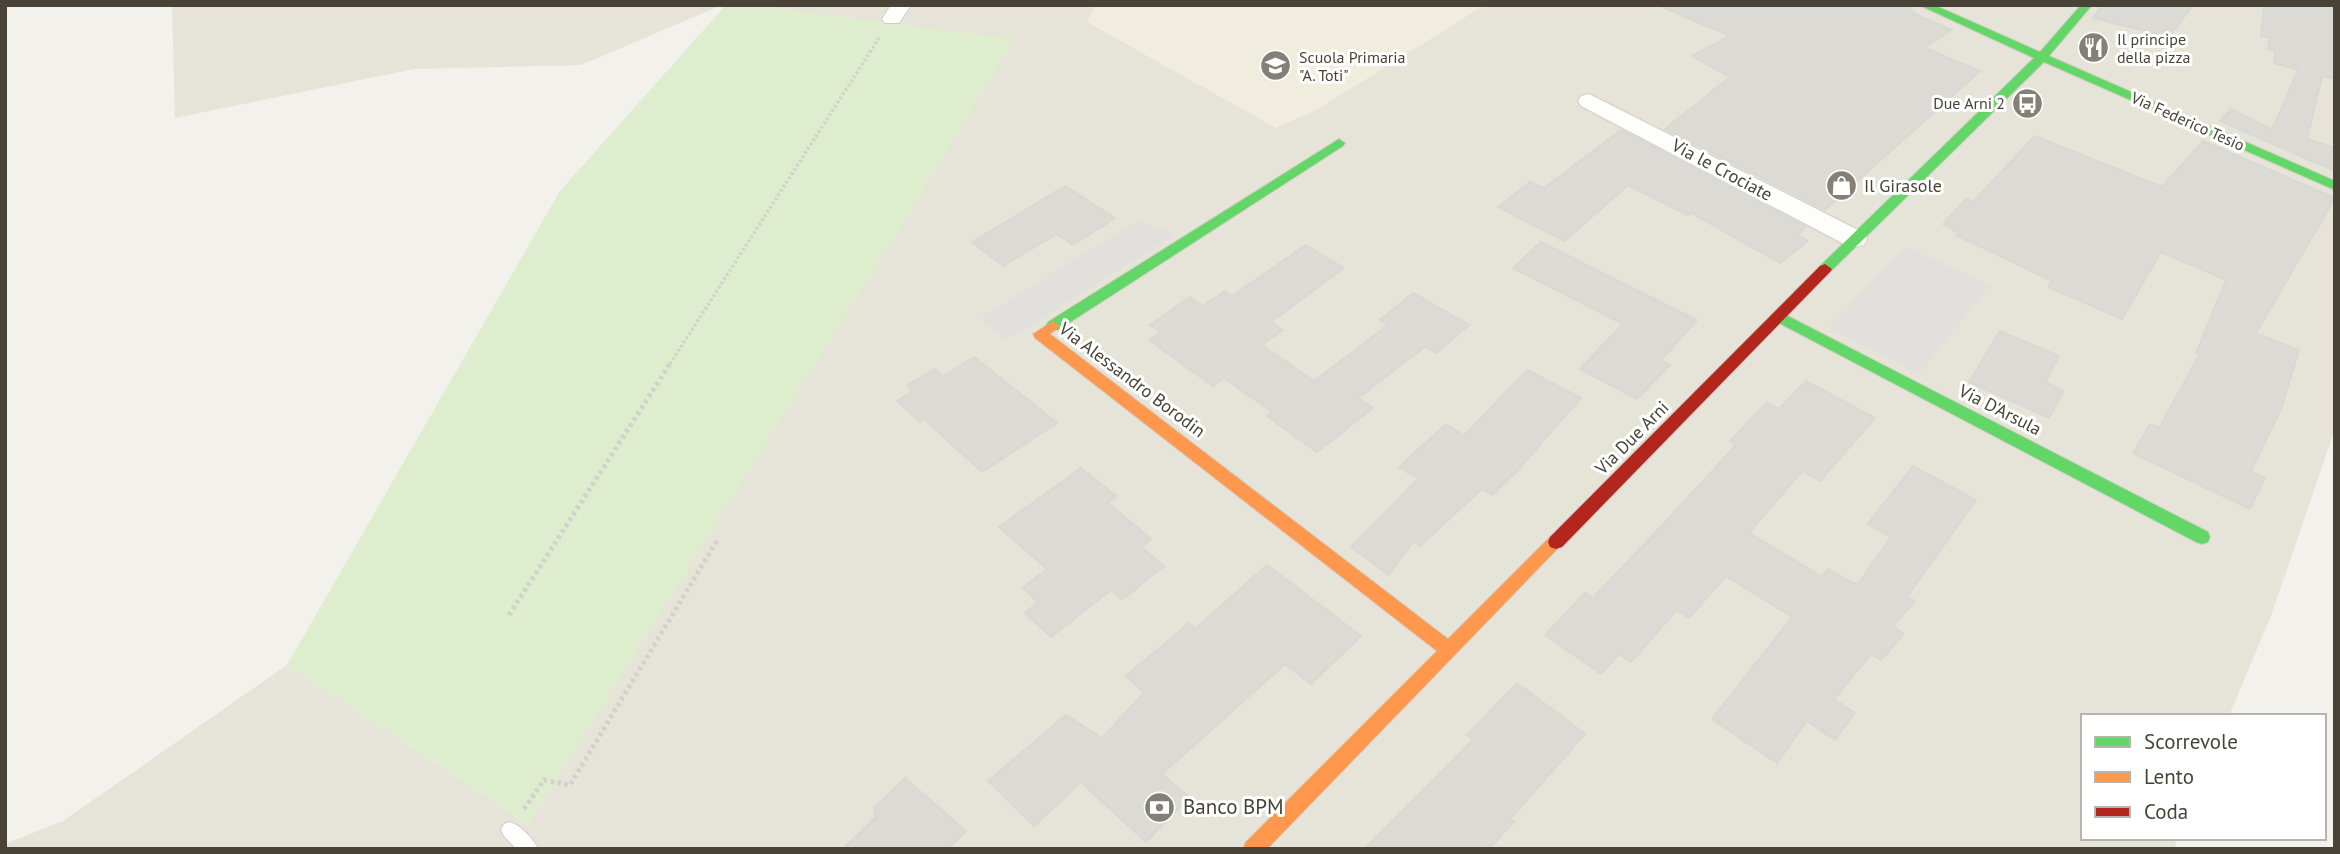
<svg xmlns="http://www.w3.org/2000/svg" width="2340" height="854" font-family="'PT Sans',sans-serif">
<rect width="100%" height="100%" fill="#f2f1ec"/>
<g fill="#e6e3d9">
<polygon points="172,5 722,5 581,65 414,69 175,118"/>
<polygon points="749,5 2335,5 2335,429 2272,613 2229,716 2083,716 2083,838 2178,838 2174,849 5,849 5,844 63,821 287,665 528,825 1013,40"/>
</g>
<polygon fill="#f0ecde" points="1096,5 1485,5 1318,109 1276,128 1087,22"/>
<polygon fill="#deedcd" points="726,5 749,5 1014,39 900,228 528,825 287,665 560,191"/>
<g fill="#e1e0dc">
<polygon points="1138,221 1175,234 1006,341 979,318"/>
<polygon points="1906,246 1990,286 1918,374 1828,327"/>
</g>
<g fill="#dcdad4" stroke="#dad8d2" stroke-width="2">
<polygon points="1658,5 1909,5 1913,13 1951,30 1925,48 1980,71 1825,210 1665,129 1730,77 1692,56 1730,36"/>
<polygon points="2102,5 2193,5 2169,37 2093,18"/>
<polygon points="2264,5 2335,5 2335,79 2322,76 2307,139 2335,148 2335,171 2220,121 2231,109 2272,130 2298,70 2274,63 2275,51 2268,49 2269,38 2261,36"/>
<polygon points="1621,130 1806,227 1797,235 1808,241 1780,263 1691,213 1688,215 1628,185 1565,241 1498,207 1530,182 1544,188"/>
<polygon points="2035,136 2162,187 2203,141 2335,198 2256,333 2299,350 2281,409 2251,471 2265,478 2250,509 2133,453 2150,424 2159,428 2200,354 2196,353 2226,280 2161,252 2122,319 2048,287 2052,281 1956,235 1959,233 1943,224 1966,199 1973,202"/>
<polygon points="1065,186 1115,218 1073,245 1057,234 1003,266 972,242"/>
<polygon points="1541,242 1697,320 1661,360 1670,365 1637,399 1580,369 1623,324 1513,268"/>
<polygon points="1306,245 1344,268 1271,322 1283,330 1262,345 1314,381 1388,325 1380,320 1413,293 1469,325 1436,353 1425,347 1358,398 1373,408 1317,452 1267,416 1272,412 1224,378 1213,386 1149,340 1161,332 1150,325 1190,297 1203,306 1225,291 1232,296"/>
<polygon points="2000,331 2059,356 2045,382 2064,391 2049,418 1969,382"/>
<polygon points="974,357 1057,423 982,472 924,419 920,422 897,401 913,391 907,386 935,369 943,376"/>
<polygon points="1527,370 1581,398 1517,471 1492,495 1482,489 1420,546 1413,542 1389,575 1351,547 1418,479 1399,467 1446,424 1464,436"/>
<polygon points="1806,381 1875,418 1820,481 1802,471 1749,533 1822,577 1828,569 1857,585 1891,537 1868,524 1913,466 1976,500 1907,597 1915,601 1893,626 1904,634 1881,660 1871,654 1834,699 1855,713 1835,740 1807,721 1777,763 1712,719 1792,617 1726,576 1689,618 1677,610 1631,662 1619,654 1601,674 1545,635 1585,593 1593,598 1656,532 1736,445 1730,441 1767,402 1779,409"/>
<polygon points="1081,468 1116,496 1108,503 1151,539 1141,547 1164,566 1122,600 1111,590 1051,637 1025,613 1038,602 1023,587 1047,569 999,527"/>
<polygon points="1267,565 1361,636 1311,684 1285,664 1162,774 1189,797 1146,842 1081,782 1034,826 988,781 1066,715 1102,738 1144,693 1126,676 1189,623 1195,629"/>
<polygon points="1517,683 1585,734 1510,819 1514,822 1489,849 1364,849 1473,740 1467,735"/>
<polygon points="905,778 966,831 948,849 843,849 876,817 874,808"/>
</g>
<g fill="none" stroke-linecap="round" stroke-linejoin="round">
<defs>
<path id="lane" d="M510,822C521,826 533,838 538,849H516L504,836L501,830L504,824Z"/>
<g id="street">
<polygon points="891,5 911,5 899,23 885,23 882,19"/>
<polygon points="1589,94 1864,233 1867,239 1864,245 1855,247 1846,245 1581,106 1578,101 1581,96"/>
</g>
<g id="fast">
<polygon points="1919,5 1934,5 2040,52 2081,5 2092,5 2049,56 2335,181 2335,190 2044,62 1830,272 1820,272 1818,269 1820,266 2034,58"/>
<polygon points="1339,139 1345,143 1343,146 1058,330 1048,330 1046,326 1048,322"/>
<polygon points="1780,312 2208,532 2210,537 2208,542 2202,544 2196,542 1775,321 1773,317 1775,313"/>
</g>
<polygon id="slow" points="1053,321 1060,326 1050,334 1448,639 1550,537 1556,535 1562,537 1564,542 1267,849 1243,849 1246,842 1437,651 1035,338 1033,334"/>
<polygon id="jam" points="1825,264 1832,269 1830,272 1562,547 1556,549 1550,547 1548,542 1550,537 1820,266"/>
</defs>
<use href="#lane" stroke="#d0ceca" stroke-width="2"/>
<use href="#street" stroke="#d0ceca" stroke-width="2"/>
<use href="#fast" stroke="#d1cec3" stroke-width="2"/>
<use href="#slow" stroke="#d1cec3" stroke-width="2"/>
<use href="#jam" stroke="#d1cec3" stroke-width="2"/>
<polyline stroke="#d2d1cb" stroke-width="3.5" stroke-dasharray="2.5 2.5" stroke-linecap="butt" points="670,364 879,38"/>
<g stroke="#d2d1cb" stroke-width="5" stroke-dasharray="3.5 3.5" stroke-linecap="butt">
<polyline points="509,615 671,362"/>
<polyline points="524,809 544,780 570,785 718,539"/>
</g>
<use href="#lane" fill="#fdfdfc" fill-rule="evenodd"/>
<use href="#street" fill="#fdfdfc" fill-rule="evenodd"/>
<use href="#fast" fill="#63d668" fill-rule="evenodd"/>
<use href="#slow" fill="#ff974d" fill-rule="evenodd"/>
<use href="#jam" fill="#b3261e" fill-rule="evenodd"/>
</g>
<defs>
<symbol id="restaurant-disc" viewBox="-11 -11 22 22"><circle r="9.5" fill="#848076" stroke="#fff"/><path d="M-5-6h1v4h1v-4h1v4h1v-4h1v5L-1.5 .5V6h-2V.5L-5-1ZM5-6V6H3V1.5H1.5Q1.5-4 5-6Z" fill="#fff"/></symbol>
<symbol id="school-disc" viewBox="-11 -11 22 22"><circle r="9.5" fill="#848076" stroke="#fff"/><path d="M0-5L7-2L0 1L-7-2ZM-4 1L0 2.5L4 1V4Q0 6-4 4Z" fill="#fff"/></symbol>
<symbol id="bus-disc" viewBox="-11 -11 22 22"><circle r="9.5" fill="#848076" stroke="#fff"/><path d="M-5-6H5V4H4V6H2V4H-2V6H-4V4H-5ZM-3.5-4V0h7V-4ZM-3.5 1.2v1.5H-2V1.2ZM2 1.2v1.5H3.5V1.2Z" fill="#fff"/></symbol>
<symbol id="shop-disc" viewBox="-11 -11 22 22"><circle r="9.5" fill="#848076" stroke="#fff"/><path d="M-5-2.5h2.3a2.7 3.5 0 0 1 5.4 0H5L5.5 6h-11ZM-1.5-2.5h3a1.5 2.3 0 0 0-3 0Z" fill="#fff"/></symbol>
<symbol id="bank-disc" viewBox="-11 -11 22 22"><circle r="9.5" fill="#848076" stroke="#fff"/><path d="M-6-4H6V4H-6ZM0-2.3a2.3 2.3 0 1 0 0 4.6a2.3 2.3 0 1 0 0-4.6Z" fill="#fff"/></symbol>
</defs>
<g fill-rule="evenodd">
<use href="#restaurant-disc" x="2076" y="30" width="35" height="35"/>
<use href="#school-disc" x="1258" y="48" width="35" height="35"/>
<use href="#bus-disc" x="2010" y="86" width="35" height="35"/>
<use href="#shop-disc" x="1824" y="168" width="35" height="35"/>
<use href="#bank-disc" x="1142" y="790" width="35" height="35"/>
</g>
<g text-anchor="middle" stroke-width="6" stroke-linejoin="round" paint-order="stroke">
<g font-size="16" fill="#494337" stroke="#fff" text-anchor="start">
<text x="2117" y="45">Il principe<tspan x="2117" dy="18">della pizza</tspan></text>
<text x="1299" y="63">Scuola Primaria<tspan x="1299" dy="18">"A. Toti"</tspan></text>
<text x="2005" y="109" text-anchor="end">Due Arni 2</text>
</g>
<g font-size="16" fill="#494337" stroke="#fff">
<text transform="translate(2188 121) rotate(24)" y="6">Via Federico Tesio</text>
</g>
<g font-size="18" fill="#494337" stroke="#fff">
<text transform="translate(1722 170) rotate(28)" y="6">Via le Crociate</text>
<text transform="translate(1132 380) rotate(37)" y="6">Via Alessandro Borodin</text>
<text transform="translate(2000 410) rotate(27)" y="6">Via D'Arsula</text>
<text transform="translate(1632 438) rotate(-45)" y="6">Via Due Arni</text>
</g>
<g font-size="18" fill="#494337" stroke="#fff" text-anchor="start">
<text x="1864" y="192">Il Girasole</text>
</g>
<g font-size="21" fill="#494337" stroke="#fff" text-anchor="start">
<text x="1183" y="814">Banco BPM</text>
</g>
</g>
<rect width="2340" height="854" fill="none" stroke="#494337" stroke-width="14"/>
<rect x="2081" y="714" width="245" height="126" fill="#ffffff" stroke="#b6b4af" stroke-width="2"/>
<rect x="2095" y="737" width="35" height="10" fill="#63d668" stroke="#b6b4af" stroke-width="2"/>
<text x="2144" y="749" font-size="21" fill="#494337">Scorrevole</text>
<rect x="2095" y="772" width="35" height="10" fill="#ff974d" stroke="#b6b4af" stroke-width="2"/>
<text x="2144" y="784" font-size="21" fill="#494337">Lento</text>
<rect x="2095" y="807" width="35" height="10" fill="#b3261e" stroke="#b6b4af" stroke-width="2"/>
<text x="2144" y="819" font-size="21" fill="#494337">Coda</text>
</svg>
